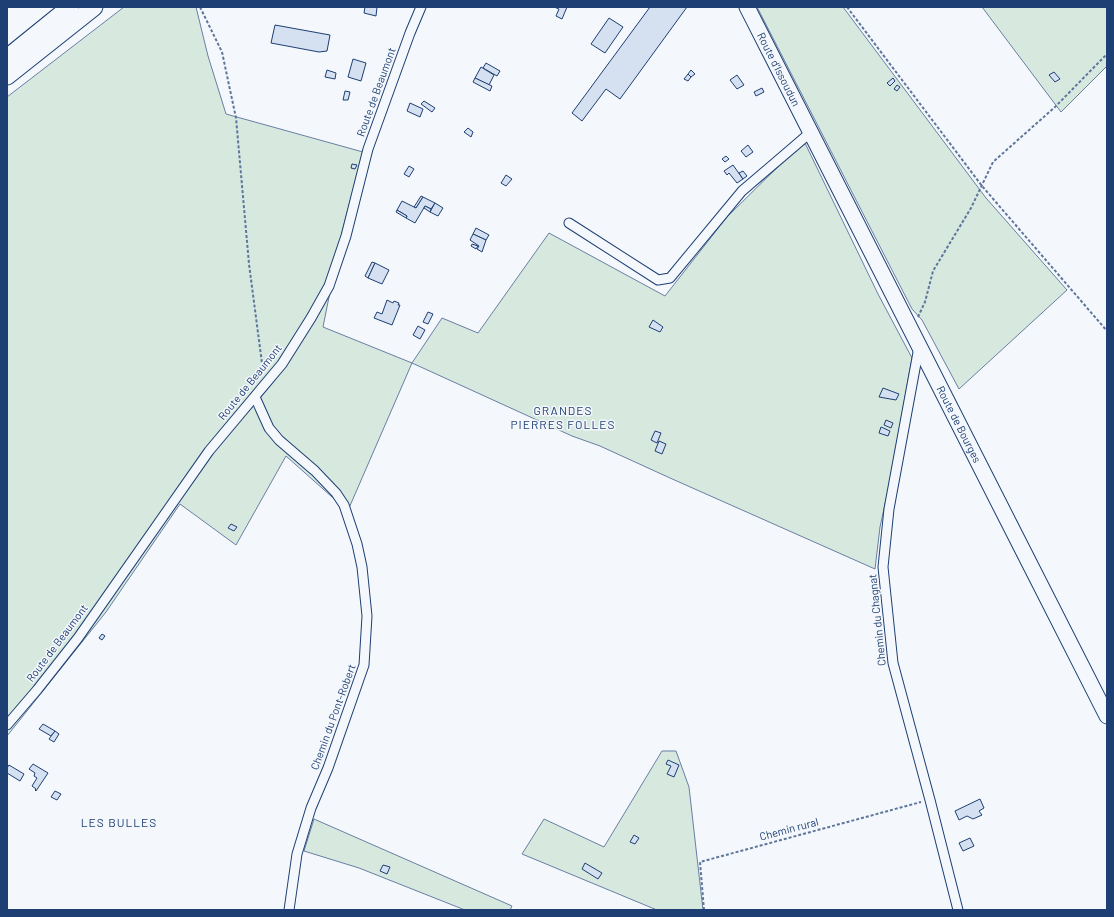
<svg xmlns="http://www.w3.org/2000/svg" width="1114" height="917" font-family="Barlow,sans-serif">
<rect width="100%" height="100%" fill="#f4f7fb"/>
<g fill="#d7e8df" stroke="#687fa3">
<polygon points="124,7 196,7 208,56 226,114 363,152 342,232 323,327 412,363 442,318 478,333 549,233 665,296 727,217 804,141 878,294 912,358 890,481 880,527 875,569 670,478 600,446 572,436 412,363 349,508 332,497 286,456 236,545 180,504 106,612 7,736 7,97"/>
<polygon points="757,7 843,7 986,198 1067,290 959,389 922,320 912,309"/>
<polygon points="982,7 1107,7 1107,66 1061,112"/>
<polygon points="662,751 676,751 689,787 703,910 657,910 522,854 544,819 604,847"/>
<polygon points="314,819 512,906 510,910 465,910 359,868 304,851"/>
</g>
<g fill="#d5e0f0" stroke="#1d3f73">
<polygon points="365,7 377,7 376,16 364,13"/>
<polygon points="554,7 567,7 562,19 556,16 559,9"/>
<polygon points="650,7 687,7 620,99 606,89 582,121 572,113"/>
<polygon points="609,18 623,27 605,53 591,44"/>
<polygon points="275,25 330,35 327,51 319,52 271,43"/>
<polygon points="353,59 366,63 361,81 348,77"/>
<polygon points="486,63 500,71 497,76 483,68"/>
<polygon points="481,67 494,75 489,85 475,78"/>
<polygon points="327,70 336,73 335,79 325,77"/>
<polygon points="691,70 695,74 691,77 688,74"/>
<polygon points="1054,72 1060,79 1055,82 1049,75"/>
<polygon points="688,74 691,77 688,81 684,79"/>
<polygon points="737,75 744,85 737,89 730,80"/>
<polygon points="475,78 492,86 490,91 473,82"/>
<polygon points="893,78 895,81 890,86 887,83"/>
<polygon points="897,85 900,87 897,91 894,89"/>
<polygon points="762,88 764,92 756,96 754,92"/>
<polygon points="345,91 350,92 348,100 343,100"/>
<polygon points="424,101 435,108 432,112 421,104"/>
<polygon points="410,103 423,109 420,117 407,111"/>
<polygon points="468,128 473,132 471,137 464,132"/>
<polygon points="748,145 753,152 746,157 741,151"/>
<polygon points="726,156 729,159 725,162 722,159"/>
<polygon points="352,164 357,165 355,169 351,168"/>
<polygon points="733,165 743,179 737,183 729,173 727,175 724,171"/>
<polygon points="409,166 414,169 409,177 404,174"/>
<polygon points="743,171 747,176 743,179 739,173"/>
<polygon points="506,175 512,179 506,186 501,183"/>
<polygon points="421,196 423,197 416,208 414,207"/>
<polygon points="423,197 435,203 431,209 425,206 415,223 406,218 407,216 397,210 402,201 416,208"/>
<polygon points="435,203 443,208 438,216 430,212"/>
<polygon points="425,206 431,209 430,212 424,208"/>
<polygon points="397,210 407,216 406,218 396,212"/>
<polygon points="476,228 489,235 486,240 473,234"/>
<polygon points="473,234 486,240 482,252 477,249 479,246 470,240"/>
<polygon points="472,244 478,246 476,249 471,246"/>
<polygon points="372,262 375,263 368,278 365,276"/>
<polygon points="375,263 389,270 382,284 368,278"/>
<polygon points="387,300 393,303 394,301 399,303 398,305 400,305 392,325 374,318 377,312 382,314"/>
<polygon points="428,312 433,314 428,324 423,322"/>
<polygon points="653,320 663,327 660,332 649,327"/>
<polygon points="418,326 425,330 420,339 413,335"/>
<polygon points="883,388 899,394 896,400 879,397"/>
<polygon points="886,420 893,423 891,428 884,425"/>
<polygon points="881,427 890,431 888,436 879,433"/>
<polygon points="655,431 661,433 657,443 651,440"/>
<polygon points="659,441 666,444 662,454 655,451"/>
<polygon points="231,524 237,527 234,531 228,528"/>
<polygon points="102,634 105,636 102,640 99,638"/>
<polygon points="43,724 55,731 51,736 39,729"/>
<polygon points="55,731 59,734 54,742 49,739"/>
<polygon points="668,760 679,765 674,777 667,774 671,766 666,764"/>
<polygon points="33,764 48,773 36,791 35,790 36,789 32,786 37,778 34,776 35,773 29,769"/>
<polygon points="9,765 24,774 20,781 7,773 7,768"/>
<polygon points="55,791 61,794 57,800 51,797"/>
<polygon points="980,799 984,808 979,811 982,815 973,819 967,816 959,820 955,811"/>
<polygon points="634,835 639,838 635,844 630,842"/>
<polygon points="970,838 974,846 963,851 959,843"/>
<polygon points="585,863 602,873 598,879 582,869"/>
<polygon points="383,865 390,867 387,874 380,871"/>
</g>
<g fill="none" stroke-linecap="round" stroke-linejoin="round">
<defs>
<g id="street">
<polyline points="569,223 658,280 670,278 742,191 811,132"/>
<polyline points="919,347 889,509 883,567 893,663 930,800 958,910"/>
<polyline points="255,397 269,428 279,440 315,471 336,493 344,505 357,544 362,567 367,616 364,665 328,768 311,808 297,854 289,910"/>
<polyline points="7,725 37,690 78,638 209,451 282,364 311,318 329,286 346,236 368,149 410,33 421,7"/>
</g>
<g id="primary">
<path id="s1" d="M747,7L1107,716"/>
</g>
<g id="highway">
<polyline points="7,58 70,7"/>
<polyline points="7,76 94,7"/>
</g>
</defs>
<use href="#street" stroke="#1d3f73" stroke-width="11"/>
<use href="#primary" stroke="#1d3f73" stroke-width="17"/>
<use href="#highway" stroke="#1d3f73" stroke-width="19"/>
<g stroke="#5e769c" stroke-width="2" stroke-dasharray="3 2" stroke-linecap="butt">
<polyline points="200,7 222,52 236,118 249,264 263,371"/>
<polyline points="847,7 982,186 1107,331"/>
<polyline points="918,317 925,302 933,271 971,208 993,162 1055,107 1107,54"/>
<polyline points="704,910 700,862 921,802"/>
</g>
<use href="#street" stroke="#f4f7fb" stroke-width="9"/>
<use href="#primary" stroke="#f4f7fb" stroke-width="15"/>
<use href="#highway" stroke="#f4f7fb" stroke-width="17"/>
</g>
<g text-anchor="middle" stroke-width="3" stroke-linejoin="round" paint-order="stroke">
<g font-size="11" fill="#1d3f73" stroke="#f4f7fb">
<text dy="4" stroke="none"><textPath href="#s1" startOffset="70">Route d'Issoudun</textPath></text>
<text transform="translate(376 92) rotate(-70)" y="4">Route de Beaumont</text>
<text transform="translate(250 382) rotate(-51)" y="4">Route de Beaumont</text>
<text dy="4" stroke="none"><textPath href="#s1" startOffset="468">Route de Bourges</textPath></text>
<text transform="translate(877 620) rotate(-96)" y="4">Chemin du Chagnat</text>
<text transform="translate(57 643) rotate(-53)" y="4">Route de Beaumont</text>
<text transform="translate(333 717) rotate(-70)" y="4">Chemin du Pont-Robert</text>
<text transform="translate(789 829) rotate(-15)" y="4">Chemin rural</text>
</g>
<g font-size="12" letter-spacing="1" fill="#1d3f73" stroke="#f4f7fb">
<text x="563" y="415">GRANDES<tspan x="563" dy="14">PIERRES FOLLES</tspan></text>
<text x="119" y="827">LES BULLES</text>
</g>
</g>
<rect width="1114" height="917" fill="none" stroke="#1d3f73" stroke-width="16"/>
</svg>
